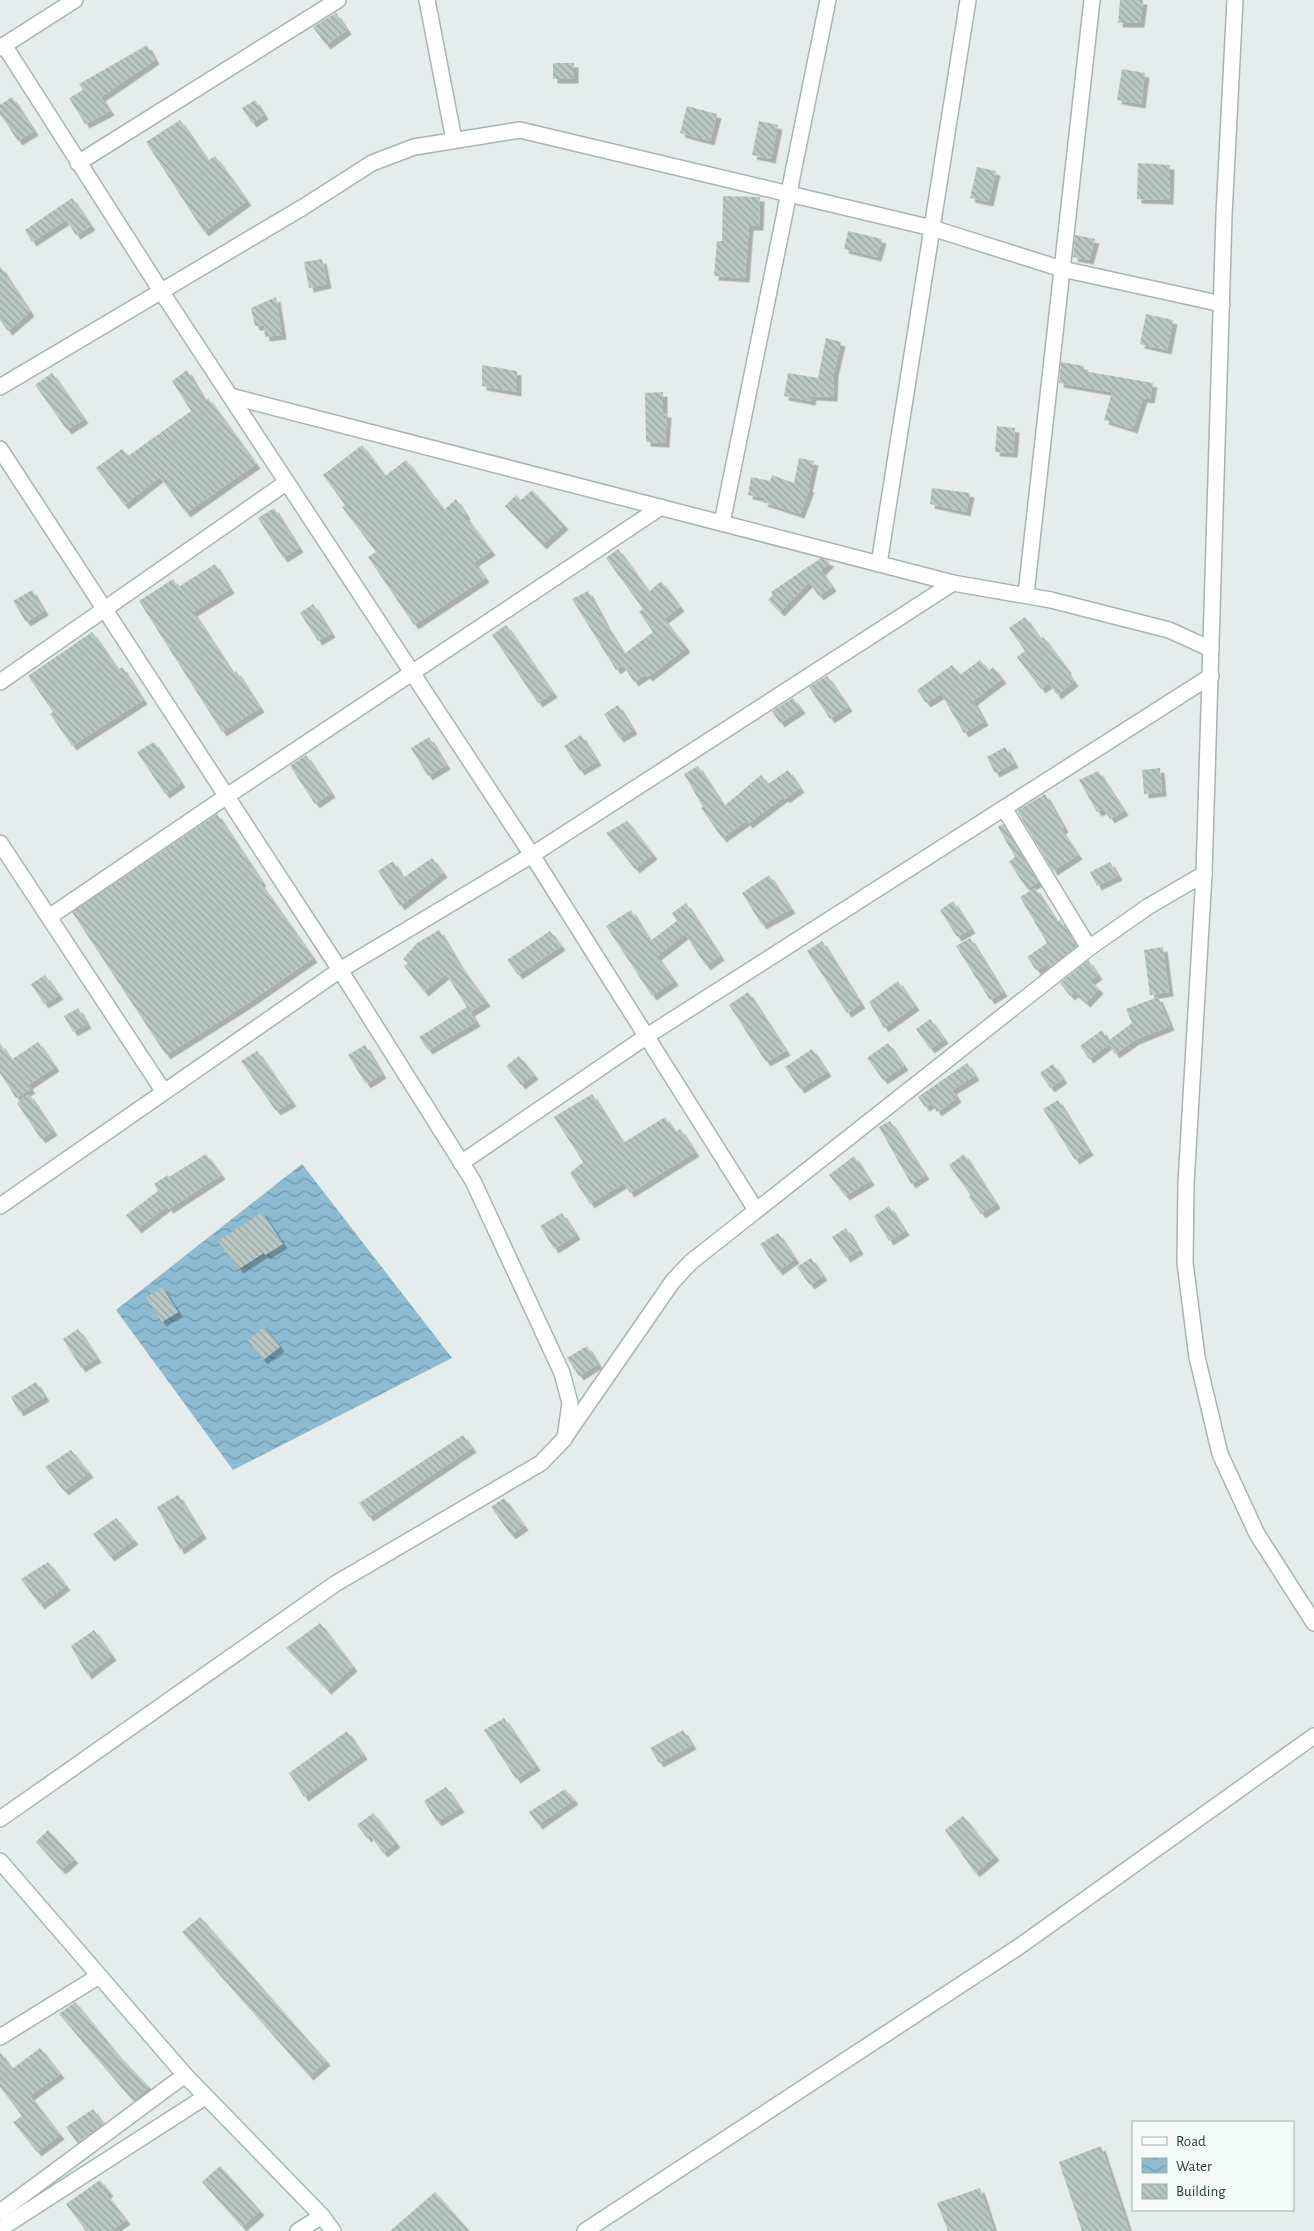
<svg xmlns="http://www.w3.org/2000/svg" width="1314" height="2231" font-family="'Alegreya Sans',sans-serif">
<defs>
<pattern id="water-waves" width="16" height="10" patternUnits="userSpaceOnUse" patternTransform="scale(1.25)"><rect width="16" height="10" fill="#8cbbd2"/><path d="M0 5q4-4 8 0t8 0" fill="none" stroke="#7299ac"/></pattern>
<pattern id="building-back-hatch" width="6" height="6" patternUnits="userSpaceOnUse" patternTransform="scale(1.25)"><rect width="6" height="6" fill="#b9c8c4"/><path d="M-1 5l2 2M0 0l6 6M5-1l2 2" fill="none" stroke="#96a4a0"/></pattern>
<filter id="shadow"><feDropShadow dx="4.5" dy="4.5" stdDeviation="0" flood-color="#0004"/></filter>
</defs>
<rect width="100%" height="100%" fill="#e4edeb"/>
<polygon fill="url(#water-waves)" points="302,1164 452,1358 233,1470 116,1310"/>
<g fill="url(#building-back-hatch)" filter="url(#shadow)">
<polygon points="1120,0 1143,0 1140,23 1118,23"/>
<polygon points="336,13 347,30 326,45 313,27"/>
<polygon points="147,45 155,60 101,97 110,111 85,124 69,98 83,90 79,84"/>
<rect x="553" y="63" width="21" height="16"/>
<polygon points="1122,69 1145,73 1141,104 1117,100"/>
<polygon points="12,97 34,131 18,141 0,114 0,105"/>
<polygon points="255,100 264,115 252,123 242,108"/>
<polygon points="687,106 717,114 710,141 680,133"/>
<polygon points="180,120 208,161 215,156 247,201 204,232 146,142"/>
<polygon points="759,121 778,125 771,159 752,155"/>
<polygon points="1138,163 1170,165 1169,200 1137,199"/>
<polygon points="977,167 996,171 989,202 970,198"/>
<polygon points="723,196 760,197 759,226 749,226 745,278 714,276 717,241 722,241"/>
<polygon points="72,198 91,226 76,235 66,220 32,242 25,230"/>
<polygon points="848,231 882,239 877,257 844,249"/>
<polygon points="1075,235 1095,239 1089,260 1073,257"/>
<polygon points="322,259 327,284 309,288 304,262"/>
<polygon points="0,266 30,312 8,331 0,320"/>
<polygon points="276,297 282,335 265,337 264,326 255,326 251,308"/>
<polygon points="1146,314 1173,320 1167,350 1140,344"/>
<polygon points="826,338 841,342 834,372 833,397 812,396 811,401 784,396 788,373 818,378"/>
<polygon points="1061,362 1084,366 1084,371 1153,383 1150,399 1143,398 1133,429 1104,420 1112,392 1059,383"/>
<polygon points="482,365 517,371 517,392 482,386"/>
<polygon points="187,370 205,401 208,398 256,464 186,513 160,477 124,505 96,468 122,449 128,456 191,411 172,381"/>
<polygon points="52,373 84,419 67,430 35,385"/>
<polygon points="663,392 663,413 667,413 665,443 646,442 645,393"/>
<polygon points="997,426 1015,428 1013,453 995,452"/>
<polygon points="362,445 385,476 406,460 444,510 456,499 466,515 465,516 491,551 474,562 485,578 414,625 368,557 376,552 342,507 345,505 323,475"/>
<polygon points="799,458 814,461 808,488 810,488 800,514 763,502 765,498 748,495 751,477 770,481 772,475 794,483"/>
<polygon points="932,488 970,493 966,512 930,504"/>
<polygon points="532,490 564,525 542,545 505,506 516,495 521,500"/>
<polygon points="274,508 299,548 283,558 258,518"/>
<polygon points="618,549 649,592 661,581 680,607 664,619 686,648 648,677 646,674 634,682 623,665 616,670 572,599 588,591 606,625 624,654 653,632 639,612 643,609 606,558"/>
<polygon points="821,558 830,562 821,571 832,587 819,596 809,582 780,612 768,600 773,595 771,592"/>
<polygon points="215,564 230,589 193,612 233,673 236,671 260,708 222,732 139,601 173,579 178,587"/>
<polygon points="32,590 44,611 26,622 13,601"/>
<polygon points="313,604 331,633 318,641 300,613"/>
<polygon points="1025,617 1040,639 1043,637 1067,669 1066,670 1074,682 1057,695 1049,683 1041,689 1017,657 1025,651 1009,628"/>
<polygon points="506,625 553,693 538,703 492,635"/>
<polygon points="92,632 118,670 122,667 143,700 72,746 50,714 53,712 28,676"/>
<polygon points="980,660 989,671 993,667 1002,679 973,701 984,721 964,733 941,694 926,703 917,690 952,665 960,675"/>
<polygon points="827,676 848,707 830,719 809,687"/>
<polygon points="793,698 801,709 780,723 772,711"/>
<polygon points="618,705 633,730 619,738 604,714"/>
<polygon points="581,735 597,761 580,771 564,746"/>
<polygon points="429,737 446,765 428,776 411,748"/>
<polygon points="154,742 181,783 165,794 137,752"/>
<polygon points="1005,747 1014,763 995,773 987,757"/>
<polygon points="306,755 331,793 315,804 290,766"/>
<polygon points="698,766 724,806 761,775 768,784 788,770 800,788 785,799 784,797 748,824 746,821 722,838 701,808 703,807 684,774"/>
<polygon points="1160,768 1162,792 1144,794 1142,770"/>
<polygon points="1098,771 1124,811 1110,819 1104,809 1097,812 1079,780"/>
<polygon points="1045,794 1064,828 1061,830 1078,855 1053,871 1017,811"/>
<polygon points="217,814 262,882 260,883 313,958 245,1005 166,1055 72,912"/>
<polygon points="627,821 653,855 635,869 606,833"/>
<polygon points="1003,824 1038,882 1027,889 1009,862 1015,857 998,827"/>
<polygon points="432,858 443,873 400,906 378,871 393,861 403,878"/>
<polygon points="1110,862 1118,876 1097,886 1090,872"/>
<polygon points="769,875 791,909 762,925 742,893"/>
<polygon points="1035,888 1057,922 1060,920 1077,946 1049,968 1046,964 1036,970 1027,957 1047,943 1020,897"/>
<polygon points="953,901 971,929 957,937 940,910"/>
<polygon points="686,903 720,956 706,966 685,934 657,956 674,981 652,996 606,926 631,910 650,941 677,921 672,913"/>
<polygon points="439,930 459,964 486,1002 470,1012 446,974 424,992 404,966 408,963 403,959 417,943"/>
<polygon points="550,931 561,946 518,975 507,960"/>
<polygon points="970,938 1003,992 990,1000 956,946"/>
<polygon points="822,941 861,1004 847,1013 807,951"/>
<polygon points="1163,947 1169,992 1150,995 1144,950"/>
<polygon points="1088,960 1098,975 1090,981 1099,989 1086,1003 1074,993 1070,996 1060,983"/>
<polygon points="45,975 59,995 44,1004 31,984"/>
<polygon points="898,981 915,1006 884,1028 869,1002"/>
<polygon points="748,992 786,1051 766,1062 729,1005"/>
<polygon points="1158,997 1170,1026 1135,1040 1115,1054 1109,1044 1089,1059 1080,1046 1102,1030 1108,1041 1132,1023 1126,1009"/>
<polygon points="467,1007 476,1022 428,1050 419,1037"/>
<polygon points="78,1008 87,1024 73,1032 64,1016"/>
<polygon points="930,1019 944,1039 930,1049 916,1029"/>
<polygon points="38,1042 55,1067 28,1085 31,1089 16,1098 0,1073 0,1043 11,1060"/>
<polygon points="888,1043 904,1066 883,1080 867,1058"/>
<polygon points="365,1045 382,1074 366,1084 348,1055"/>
<polygon points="812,1049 827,1072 800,1089 785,1067"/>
<polygon points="257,1051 292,1102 276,1111 241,1061"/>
<polygon points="519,1056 534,1075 521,1085 506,1066"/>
<polygon points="967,1063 975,1076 952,1090 957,1098 937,1112 932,1103 925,1107 918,1097"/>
<polygon points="1053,1064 1063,1079 1050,1088 1040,1073"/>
<polygon points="29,1094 53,1131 41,1139 17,1103"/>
<polygon points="592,1094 623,1143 665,1117 675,1132 680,1129 695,1152 630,1193 624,1183 590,1204 570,1173 583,1162 554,1117"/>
<polygon points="1058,1100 1089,1151 1075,1160 1043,1109"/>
<polygon points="890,1121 925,1175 911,1184 879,1127"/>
<polygon points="206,1154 221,1175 169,1209 167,1206 137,1229 126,1215 158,1191 154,1184 168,1175 169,1177"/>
<polygon points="964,1154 996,1204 981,1214 969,1197 971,1196 949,1165"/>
<polygon points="854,1156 870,1181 845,1196 829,1175"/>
<polygon points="889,1206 905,1231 889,1241 874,1216"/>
<polygon points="262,1212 283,1244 265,1255 264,1253 239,1269 218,1241"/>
<polygon points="562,1213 576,1235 554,1249 540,1226"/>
<polygon points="846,1228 859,1250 846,1258 832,1237"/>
<polygon points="778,1233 795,1259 778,1271 760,1244"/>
<polygon points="811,1258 823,1276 810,1285 797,1267"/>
<polygon points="162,1287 178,1312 162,1322 146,1297"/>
<polygon points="264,1327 280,1347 263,1360 248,1340"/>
<polygon points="78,1329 97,1358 81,1368 63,1339"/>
<polygon points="587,1346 598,1364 579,1376 567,1358"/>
<polygon points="36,1382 45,1397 19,1412 11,1397"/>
<polygon points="463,1435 472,1448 369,1517 359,1503"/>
<polygon points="71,1450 89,1473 64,1491 45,1467"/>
<polygon points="178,1495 202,1534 180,1550 157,1507"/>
<polygon points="504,1498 524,1526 511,1535 491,1507"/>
<polygon points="116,1518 134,1540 110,1557 93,1534"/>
<polygon points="48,1562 66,1586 40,1605 21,1579"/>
<polygon points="320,1623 353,1667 327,1690 286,1648"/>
<polygon points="94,1630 112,1656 87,1675 71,1646"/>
<polygon points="504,1718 536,1766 516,1779 484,1730"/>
<polygon points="683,1730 692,1745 659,1763 650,1748"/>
<polygon points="347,1731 363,1755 304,1797 289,1773"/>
<polygon points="446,1787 460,1808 437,1822 424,1801"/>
<polygon points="565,1789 574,1800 538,1825 529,1812"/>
<polygon points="373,1813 396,1843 383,1853 370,1835 367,1838 357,1825"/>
<polygon points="963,1816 995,1856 975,1873 945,1830"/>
<polygon points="48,1830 74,1859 61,1870 36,1842"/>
<polygon points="200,1917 326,2061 309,2076 182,1932"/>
<polygon points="75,2002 118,2055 149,2087 133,2101 59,2014"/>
<polygon points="40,2048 60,2074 30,2096 60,2135 37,2152 13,2122 22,2116 0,2087 0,2052 12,2069"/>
<polygon points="93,2109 103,2124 77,2143 66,2127"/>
<polygon points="1101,2146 1129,2231 1082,2231 1059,2162"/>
<polygon points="220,2166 260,2211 242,2227 202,2182"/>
<polygon points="100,2180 109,2192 106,2194 126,2220 111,2231 86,2231 66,2204"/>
<polygon points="980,2188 994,2231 948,2231 937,2203"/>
<polygon points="435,2192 469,2231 390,2231"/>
</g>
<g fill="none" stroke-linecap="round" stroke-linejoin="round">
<defs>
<g id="minor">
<polyline points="427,0 454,140"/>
<polyline points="1235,0 1224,215 1204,874 1186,1184 1185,1263 1197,1357 1220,1454 1257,1534 1314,1623"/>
<polyline points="4,45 161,291 532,855 756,1210"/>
<polyline points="0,48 75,0"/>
<polyline points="78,163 338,0"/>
<polyline points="0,387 305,206 372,163 414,147 520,130 932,228 1062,269 1222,304"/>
<polyline points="230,396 953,583 1051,600 1169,630 1211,649"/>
<polyline points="0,449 340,970 473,1181 562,1373 570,1403 565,1438 541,1463 335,1584 0,1819"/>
<polyline points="722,523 828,0"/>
<polyline points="879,564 968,0"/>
<polyline points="1026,594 1092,0"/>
<polyline points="0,682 287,482"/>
<polyline points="1004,808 1089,948"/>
<polyline points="0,843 164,1092"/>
<polyline points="49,917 227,796 661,507"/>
<polyline points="461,1163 647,1036 1211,676"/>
<polyline points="0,1206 340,970 532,855 953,583"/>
<polyline points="567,1434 673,1281 691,1262 1089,948 1149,906 1204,874"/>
<polyline points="0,2037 99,1976"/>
<polyline points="0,2212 185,2075"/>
<polyline points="0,2229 205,2097"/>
<polyline points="298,2231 322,2216"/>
<polyline points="585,2231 1020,1946 1314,1736"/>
</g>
<polyline id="secondary" points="0,1861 185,2075 322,2216 333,2231"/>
</defs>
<use href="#minor" stroke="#a6b5b3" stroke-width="18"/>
<use href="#secondary" stroke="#a2b9b5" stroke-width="18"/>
<use href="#minor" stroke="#fff" stroke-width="15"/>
<use href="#secondary" stroke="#fff" stroke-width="15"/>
</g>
<rect x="1132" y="2121" width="162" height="90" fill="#f4faf8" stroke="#a0afad"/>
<rect x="1142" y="2137" width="25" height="8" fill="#ffffff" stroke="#a0afad"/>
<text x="1176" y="2146" font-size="15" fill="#233f3c">Road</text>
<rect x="1142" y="2158" width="25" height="15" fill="url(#water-waves)" stroke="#a0afad"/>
<text x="1176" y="2171" font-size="15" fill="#233f3c">Water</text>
<rect x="1142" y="2184" width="25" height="15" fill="url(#building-back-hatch)" stroke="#a0afad"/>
<text x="1176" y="2196" font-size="15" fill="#233f3c">Building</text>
</svg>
